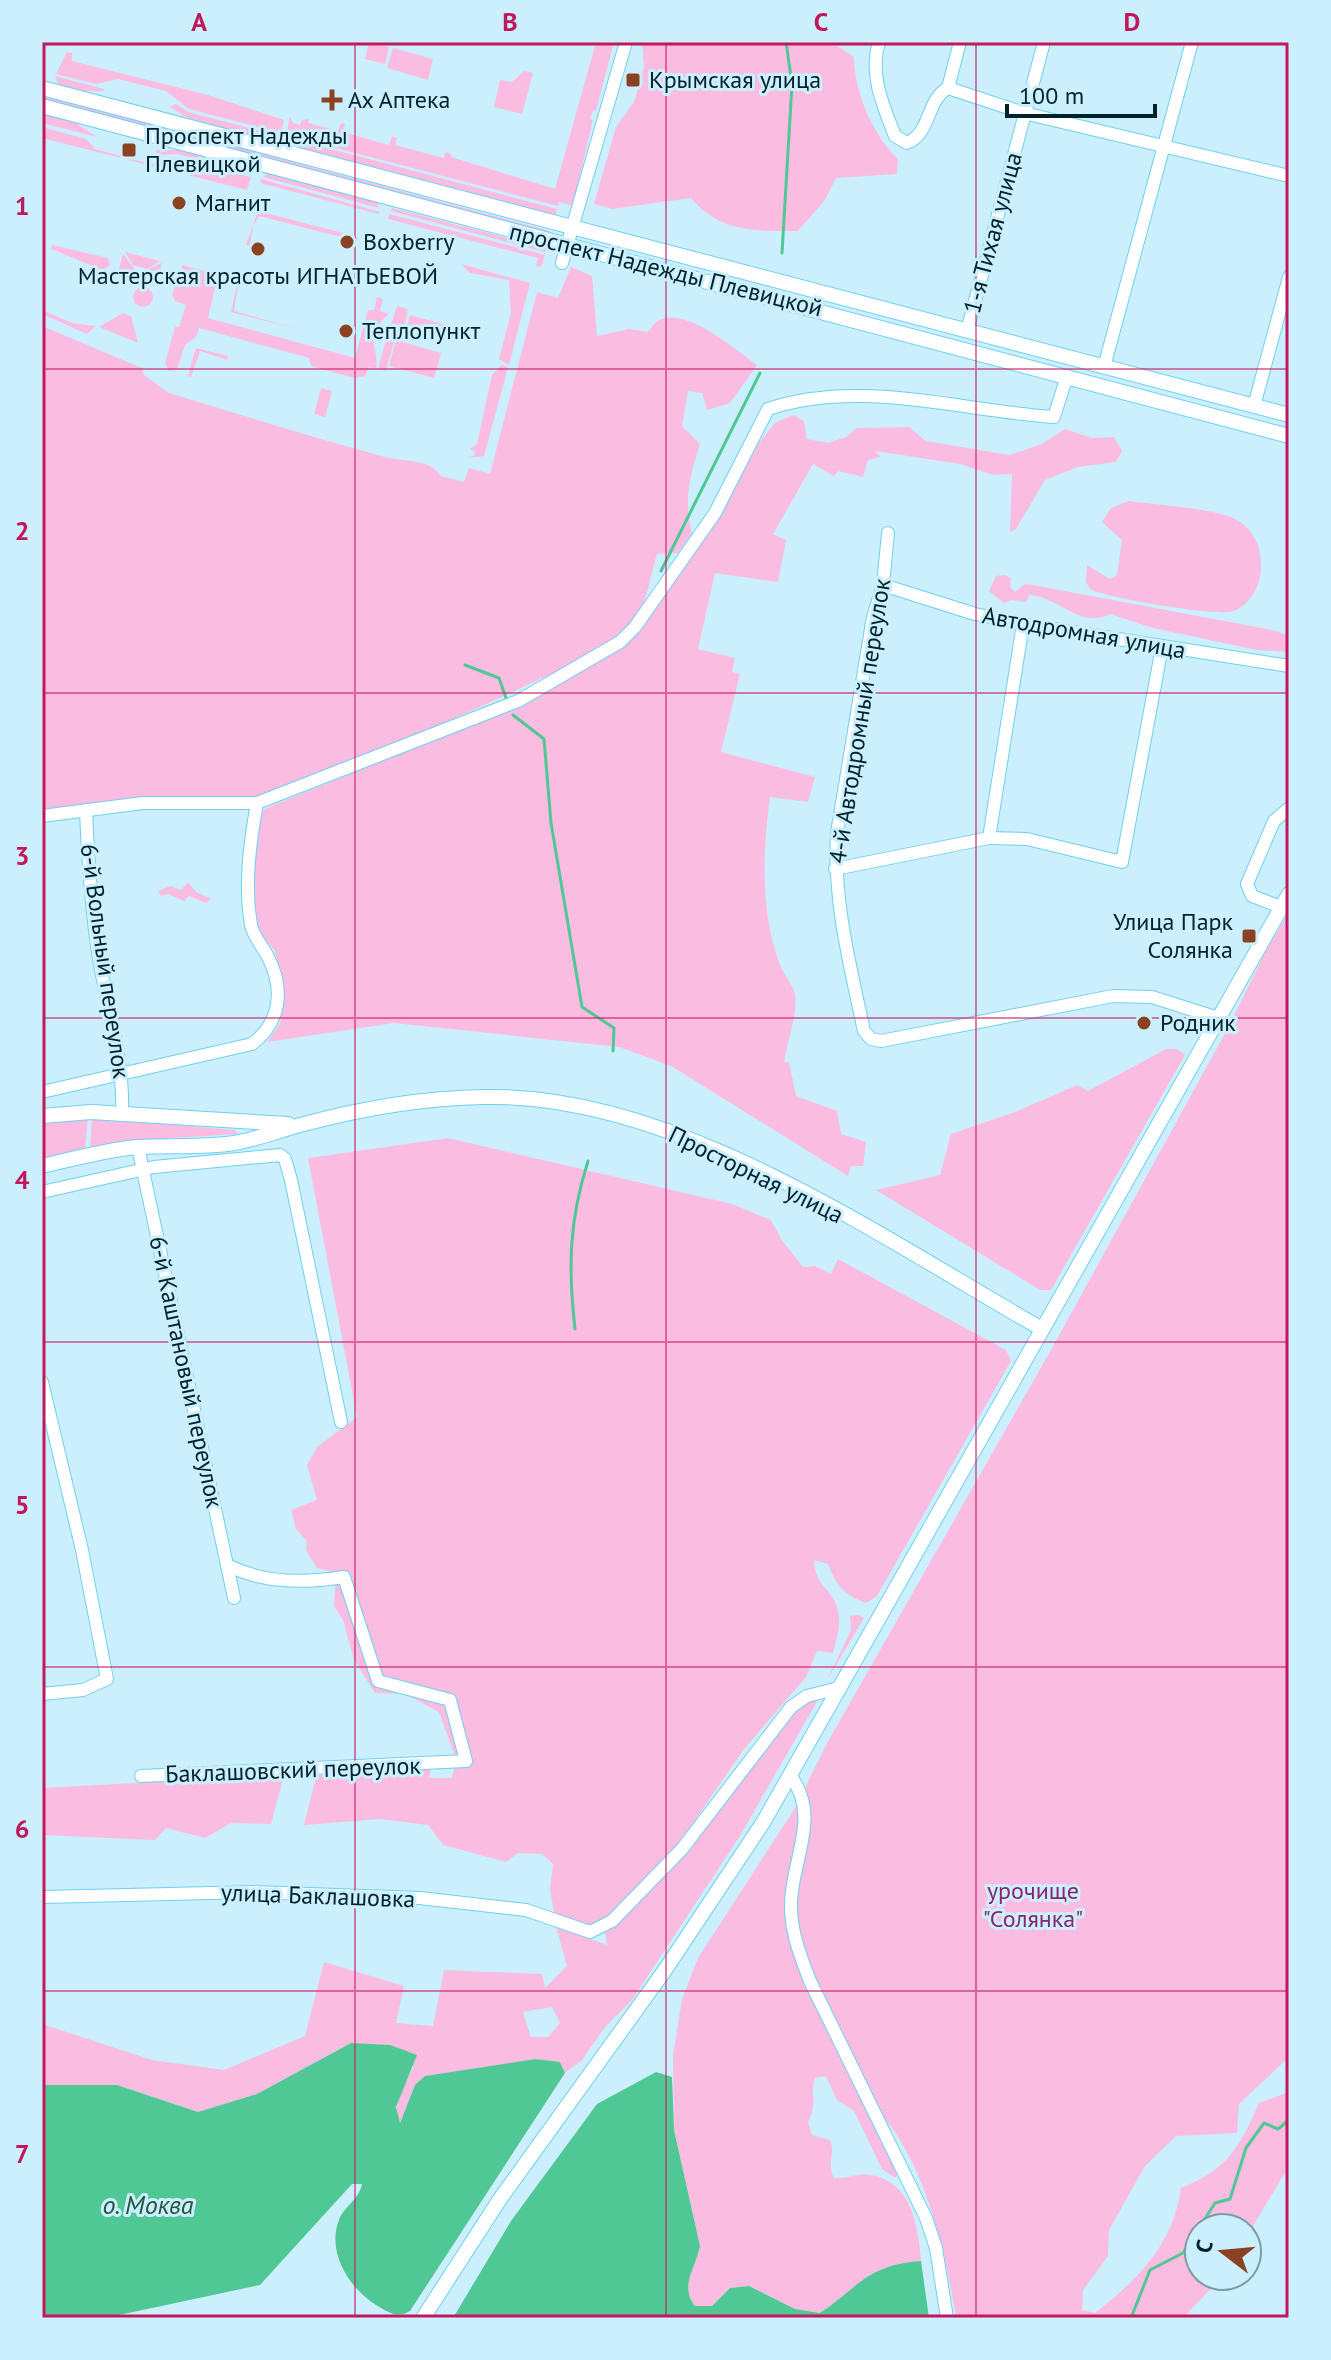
<svg xmlns="http://www.w3.org/2000/svg" width="1331" height="2360" font-family="'PT Sans',sans-serif">
<rect width="100%" height="100%" fill="#cceffd"/>
<g fill="#fabce1" fill-rule="evenodd">
<polygon points="369,42 389,47 385,64 365,59"/>
<polygon points="596,42 614,42 596,111 593,110 590,119 593,120 573,206 559,202 558,206 286,135 290,117 293,123 300,125 302,120 309,119 308,123 338,131 341,123 345,124 343,132 389,145 392,136 397,138 395,145 444,158 446,152 451,154 451,157 555,189"/>
<path d="M642,42H831L854,57C854,91 873,136 898,159L897,174L836,178L825,200L798,231C756,231 720,233 691,198L612,209L594,204L616,127L634,102L644,67Z"/>
<polygon points="393,48 433,59 428,80 387,68"/>
<polygon points="67,52 72,53 72,61 208,95 284,120 281,133 189,109 166,91 118,79 96,84 56,74"/>
<polygon points="524,71 533,73 522,114 494,107 500,80 512,82"/>
<polygon points="55,76 104,89 104,91 84,91 58,84"/>
<polygon points="42,95 550,231 549,234 42,99"/>
<polygon points="176,104 188,112 276,135 269,140 186,117 170,107"/>
<polygon points="42,114 76,123 97,137 42,123"/>
<polygon points="42,127 86,139 95,149 151,164 176,158 251,177 247,190 42,138"/>
<polygon points="286,137 557,209 556,215 291,145"/>
<polygon points="156,150 178,150 247,168 249,173 177,154 158,155"/>
<polygon points="267,174 377,202 379,208 263,177"/>
<polygon points="261,179 380,212 379,214 260,183"/>
<polygon points="392,208 546,248 545,252 391,211"/>
<polygon points="258,211 358,237 357,241 259,216 253,226 250,245 246,245"/>
<polygon points="389,214 545,255 541,267 536,266 538,258 388,219"/>
<polygon points="52,245 108,258 110,265 103,270 51,249"/>
<polygon points="125,252 160,261 147,269 133,265"/>
<polygon points="123,254 134,268 131,281 117,276"/>
<polygon points="162,263 155,286 141,284 144,271"/>
<polygon points="461,264 530,283 509,365 499,359 511,313 509,280 470,273"/>
<path d="M183,265L218,275L208,318L355,358L368,310H374L377,297L383,299L380,311L389,314C361,338 380,346 376,369L369,367L365,376L354,378L311,366L309,358L199,328L196,337L185,345L177,369L169,371L165,363L175,327H179L186,305L175,301L172,295Z"/>
<polygon points="241,266 234,311 297,329 231,312"/>
<path d="M571,267L592,276L597,336L629,329L647,332C651,330 652,325 655,323C681,301 737,351 757,365L730,403L707,410L702,393L688,391L682,426L700,444C690,476 683,500 692,533L678,553L657,554C649,579 648,606 630,626C606,653 568,666 536,681C446,724 354,760 261,796L244,799L143,798L42,809V326L142,368L144,375L169,393C241,415 312,437 385,457C403,462 430,458 441,476L464,482L469,468L490,474L537,292L558,298Z"/>
<circle cx="143" cy="297" r="10"/>
<polygon points="397,306 408,309 402,338 388,334"/>
<polygon points="42,310 72,323 96,326 87,334 42,314"/>
<polygon points="123,313 131,316 138,343 99,327"/>
<polygon points="410,315 446,325 442,337 407,327"/>
<polygon points="387,336 395,338 386,371 378,369"/>
<polygon points="396,340 441,353 434,378 389,366"/>
<polygon points="196,348 228,356 227,360 200,351 191,377 188,376"/>
<polygon points="501,365 508,367 484,456 467,458 474,456 475,451 470,449 477,444 492,375"/>
<polygon points="321,388 332,391 325,417 314,414"/>
<path d="M793,415L804,421L807,439L828,443L846,437L857,428L909,427L926,441L1009,455L1042,444L1065,429L1092,438L1114,437L1122,451L1116,462L1078,467L1045,480L1016,529L1010,532L1012,474L993,475L960,464L875,451L881,457L868,460L863,477L838,471L834,476L813,464L773,534L786,540L778,582L715,573L698,649L735,658L732,672L740,674L721,752L815,777L808,802L770,797C763,850 760,911 779,962C782,973 793,984 795,995C798,1012 787,1043 784,1062H789L796,1096L837,1111L841,1134L866,1142L863,1166H851L848,1176L671,1066L619,1047L394,1023L267,1042L280,1024L284,998L275,951L257,930L255,915L253,838L264,809L416,747L631,640L721,515L758,444L775,423Z"/>
<path d="M1129,501C1155,505 1216,508 1237,520C1270,538 1269,596 1234,611C1219,617 1106,598 1090,589L1086,582L1087,565L1110,579L1117,575L1122,540L1102,522L1111,508Z"/>
<path d="M1004,575L1011,578L1010,587L1015,592L1025,584L1038,586L1267,629L1289,635V652L1257,650L1153,628L1110,614C1080,630 1058,596 1029,595L1026,602L1012,600L1004,603L989,591L996,576Z"/>
<polygon points="188,882 196,892 211,899 206,903 189,896 184,901 168,894 161,896 158,891 170,886 181,890"/>
<path d="M1289,913V2057L1239,2104L1237,2133L1176,2136L1145,2166L1109,2230L1108,2256L1083,2290L1082,2310L1095,2313C1139,2278 1173,2245 1181,2188C1227,2170 1240,2147 1259,2103L1289,2092V2166L1247,2236V2228H1199V2276H1223L1183,2318H956C945,2247 921,2140 860,2095L898,2174L895,2178L882,2169L854,2111L837,2100L826,2076L815,2078C809,2096 819,2099 808,2122L812,2135L830,2140C836,2153 826,2164 834,2178C848,2180 857,2172 871,2175C912,2182 918,2226 921,2261C869,2265 859,2286 820,2313L795,2309L749,2286L730,2288L712,2306H695C679,2285 696,2268 700,2246L674,2130L673,2056L682,1999L698,1958L795,1808L826,1745L1051,1350L1228,1028L1267,948Z"/>
<polygon points="1166,1049 1177,1049 1185,1055 1051,1290 1040,1290 876,1190 940,1175 951,1134 1015,1112 1077,1085 1088,1091"/>
<polygon points="88,1118 85,1149 42,1159 42,1123"/>
<polygon points="92,1118 235,1130 238,1134 140,1140 90,1148"/>
<path d="M448,1138L732,1204L771,1220L781,1239L803,1267L815,1266L831,1274L838,1259L1006,1350L1011,1361L877,1596L866,1603C843,1594 837,1587 828,1564L814,1560C814,1585 832,1589 837,1607C842,1623 837,1637 833,1653L817,1651L806,1677L745,1748L679,1843L605,1919C586,1928 574,1924 555,1917L550,1890L553,1864L542,1854L518,1853L506,1862L443,1845L428,1825L380,1819L304,1825L317,1773L431,1767L429,1778H452L456,1759L439,1712L405,1694L375,1693L354,1660L343,1620L334,1606L336,1573L317,1568L306,1550L307,1541L296,1529L291,1510L317,1500L307,1465L317,1447L357,1417L308,1158Z"/>
<polygon points="858,1615 864,1618 827,1680 851,1630 850,1616"/>
<path d="M819,1698L740,1836L632,2000L606,2026L582,2060L565,2073L560,2062L536,2059L415,2085L400,2123L397,2122C395,2099 402,2085 414,2067L351,2043L257,2094L198,2112L117,2085H42V2024L152,2060L224,2070L305,2036L324,1962L404,1986L396,2023L433,2026L444,1970L542,1974L545,1988L567,1966L556,1927L607,1945L605,1931L795,1708ZM552,2007L560,2023L548,2037H531L523,2012Z"/>
<polygon points="284,1775 271,1824 231,1823 205,1838 166,1828 155,1840 42,1835 42,1788"/>
</g>
<g fill="#50c895">
<path d="M351,2043L390,2045L417,2055L396,2107L400,2123L415,2085L425,2076L536,2059L560,2062L565,2073L410,2311C397,2319 388,2312 376,2305C350,2289 326,2252 339,2220C344,2206 359,2200 362,2184H352L260,2285L105,2318H42V2085H117L198,2112L257,2094Z"/>
<path d="M656,2072L672,2077L674,2130L700,2246C696,2268 679,2285 695,2306H712L730,2288L749,2286L795,2309L820,2313C860,2286 867,2265 921,2261L929,2318H453L511,2221L597,2104Z"/>
</g>
<g fill="none" stroke-linecap="round" stroke-linejoin="round">
<g stroke="#50c895" stroke-width="3">
<polyline points="782,253 792,84 786,42"/>
<polyline points="661,571 760,373"/>
<polyline points="465,665 499,678 506,698"/>
<polyline points="513,715 544,739 551,823 582,1007 614,1028 613,1051"/>
<path d="M575,1329C568,1267 569,1221 588,1161"/>
<polyline points="1131,2318 1150,2270 1183,2253 1215,2203 1230,2199 1246,2148 1264,2123 1278,2129 1289,2120"/>
</g>
<defs>
<g id="minor">
<path d="M879,42C869,75 883,105 895,136L907,143C931,134 926,100 948,88L960,42"/>
<polyline points="948,88 1024,113 1289,176"/>
<polyline points="562,263 626,42"/>
<polyline points="967,331 1044,42"/>
<polyline points="1104,367 1192,42"/>
<polyline points="1254,406 1289,277"/>
<path d="M888,533L883,585L873,617L837,833C833,901 850,965 864,1031L871,1039L881,1041L1113,996L1152,997L1218,1018"/>
<polyline points="883,585 975,614 1023,624 1289,666"/>
<path d="M86,810C88,860 91,909 99,959C108,1010 124,1061 122,1113"/>
<polyline points="42,816 143,803 257,803"/>
<polyline points="989,838 1027,839 1122,862 1162,647"/>
<polyline points="835,869 989,838 1023,624"/>
<polyline points="1281,907 1252,896 1247,884 1274,821 1289,808"/>
<path d="M42,1092L252,1044C280,1023 285,990 268,957C263,947 253,936 251,925C244,884 250,842 257,803L518,701L620,642L635,627L715,513L768,409C859,378 961,411 1054,417L1067,376"/>
<polyline points="138,1147 234,1598"/>
<polyline points="42,1192 154,1167 280,1155 285,1159 291,1180 341,1422"/>
<polyline points="42,1382 82,1550 107,1679 83,1690 42,1694"/>
<path d="M790,1775C821,1816 793,1856 791,1902C790,1930 800,1955 810,1981L926,2218L936,2248L947,2318"/>
<path d="M141,1776L466,1761L450,1700L378,1681L344,1577C304,1583 265,1584 227,1565"/>
<polyline points="42,1897 254,1892 420,1898 526,1910 590,1932 612,1921 682,1849 791,1707 807,1696 839,1688"/>
</g>
<g id="major">
<polyline points="42,88 1289,415"/>
<polyline points="42,106 1289,436"/>
<polyline points="42,1116 91,1112 288,1124"/>
<path d="M42,1166C73,1159 105,1150 137,1147C169,1145 202,1148 234,1143C258,1139 280,1130 304,1124C360,1109 425,1098 483,1097C675,1092 880,1237 1042,1329"/>
<polyline points="423,2318 500,2199 665,1970 764,1821 1289,894"/>
</g>
</defs>
<use href="#minor" stroke="#6dd0f1" stroke-width="14"/>
<use href="#major" stroke="#6dd0f1" stroke-width="16"/>
<use href="#minor" stroke="#fff" stroke-width="12"/>
<use href="#major" stroke="#fff" stroke-width="14"/>
</g>
<path fill="none" stroke="#c2185b" stroke-width="2" stroke-opacity="0.55" d="M355,42V2318M666,42V2318M976,42V2318M42,369H1289M42,693H1289M42,1018H1289M42,1342H1289M42,1667H1289M42,1991H1289"/>
<g fill="#8a4222" stroke="#cceffd" stroke-width="3">
<rect x="625" y="72" width="16" height="16" rx="4"/>
<path d="M328 88h8v8h8v8h-8v8h-8v-8h-8v-8h8z"/>
<rect x="121" y="142" width="16" height="16" rx="4"/>
<circle cx="179" cy="203" r="8"/>
<circle cx="347" cy="242" r="8"/>
<circle cx="258" cy="249" r="8"/>
<circle cx="346" cy="331" r="8"/>
<rect x="1241" y="928" width="16" height="16" rx="4"/>
<circle cx="1144" cy="1023" r="8"/>
</g>
<g text-anchor="middle" stroke-width="6" stroke-linejoin="round" paint-order="stroke">
<g font-size="24" fill="#01212b" stroke="#cceffd" text-anchor="start">
<text x="649" y="88">Крымская улица</text>
<text x="348" y="108">Ах Аптека</text>
<text x="145" y="144">Проспект Надежды<tspan x="145" dy="28">Плевицкой</tspan></text>
<text x="195" y="211">Магнит</text>
<text x="363" y="250">Boxberry</text>
<text x="258" y="284" text-anchor="middle">Мастерская красоты ИГНАТЬЕВОЙ</text>
<text x="362" y="339">Теплопункт</text>
<text x="1233" y="930" text-anchor="end">Улица Парк<tspan x="1233" dy="28">Солянка</tspan></text>
<text x="1160" y="1031">Родник</text>
</g>
<g font-size="24" fill="#01212b" stroke="#cceffd">
<text transform="translate(993 233) rotate(-75)" y="8">1-я Тихая улица</text>
<text transform="translate(666 270) rotate(14)" y="8">проспект Надежды Плевицкой</text>
<text transform="translate(1084 633) rotate(10)" y="8">Автодромная улица</text>
<text transform="translate(860 721) rotate(-81)" y="8">4-й Автодромный переулок</text>
<text transform="translate(105 961) rotate(82)" y="8">6-й Вольный переулок</text>
<text transform="translate(756 1175) rotate(26)" y="8">Просторная улица</text>
<text transform="translate(186 1372) rotate(78)" y="8">6-й Каштановый переулок</text>
<text transform="translate(293 1770) rotate(-2)" y="8">Баклашовский переулок</text>
<text transform="translate(318 1896) rotate(2)" y="8">улица Баклашовка</text>
</g>
<g font-size="24" fill="#8e246e" stroke="#cceffd">
<text x="1033" y="1899">урочище<tspan x="1033" dy="28">"Солянка"</tspan></text>
</g>
<g font-size="26" font-style="italic" fill="#265641" stroke="#cceffd">
<text x="148" y="2214">о. Моква</text>
</g>
</g>
<rect width="1331" height="2360" fill="none" stroke="#cceffd" stroke-width="88"/>
<g transform="translate(1223 2252) rotate(286)"><circle r="38" fill="#cceffd" stroke="#7b9da9" stroke-width="2"/>
<path d="M0-6L14 30L0 20L-14 30Z" fill="#8a4222"/>
<text y="-12" font-size="22" font-weight="bold" text-anchor="middle" fill="#01212b">С</text>
</g>
<path d="M1007 104v12h148v-12" fill="none" stroke="#01212b" stroke-width="4"/>
<text x="1019" y="104" font-size="24" fill="#01212b" stroke="#cceffd" stroke-width="6" paint-order="stroke">100 m</text>
<rect x="44" y="44" width="1243" height="2272" fill="none" stroke="#c2185b" stroke-width="3"/>
<g font-size="26" text-anchor="middle" font-weight="bold" fill="#c2185b">
<text x="199" y="31">A</text>
<text x="510" y="31">B</text>
<text x="821" y="31">C</text>
<text x="1132" y="31">D</text>
<text x="22" y="215">1</text>
<text x="22" y="540">2</text>
<text x="22" y="865">3</text>
<text x="22" y="1189">4</text>
<text x="22" y="1514">5</text>
<text x="22" y="1838">6</text>
<text x="22" y="2163">7</text>
</g>
</svg>
